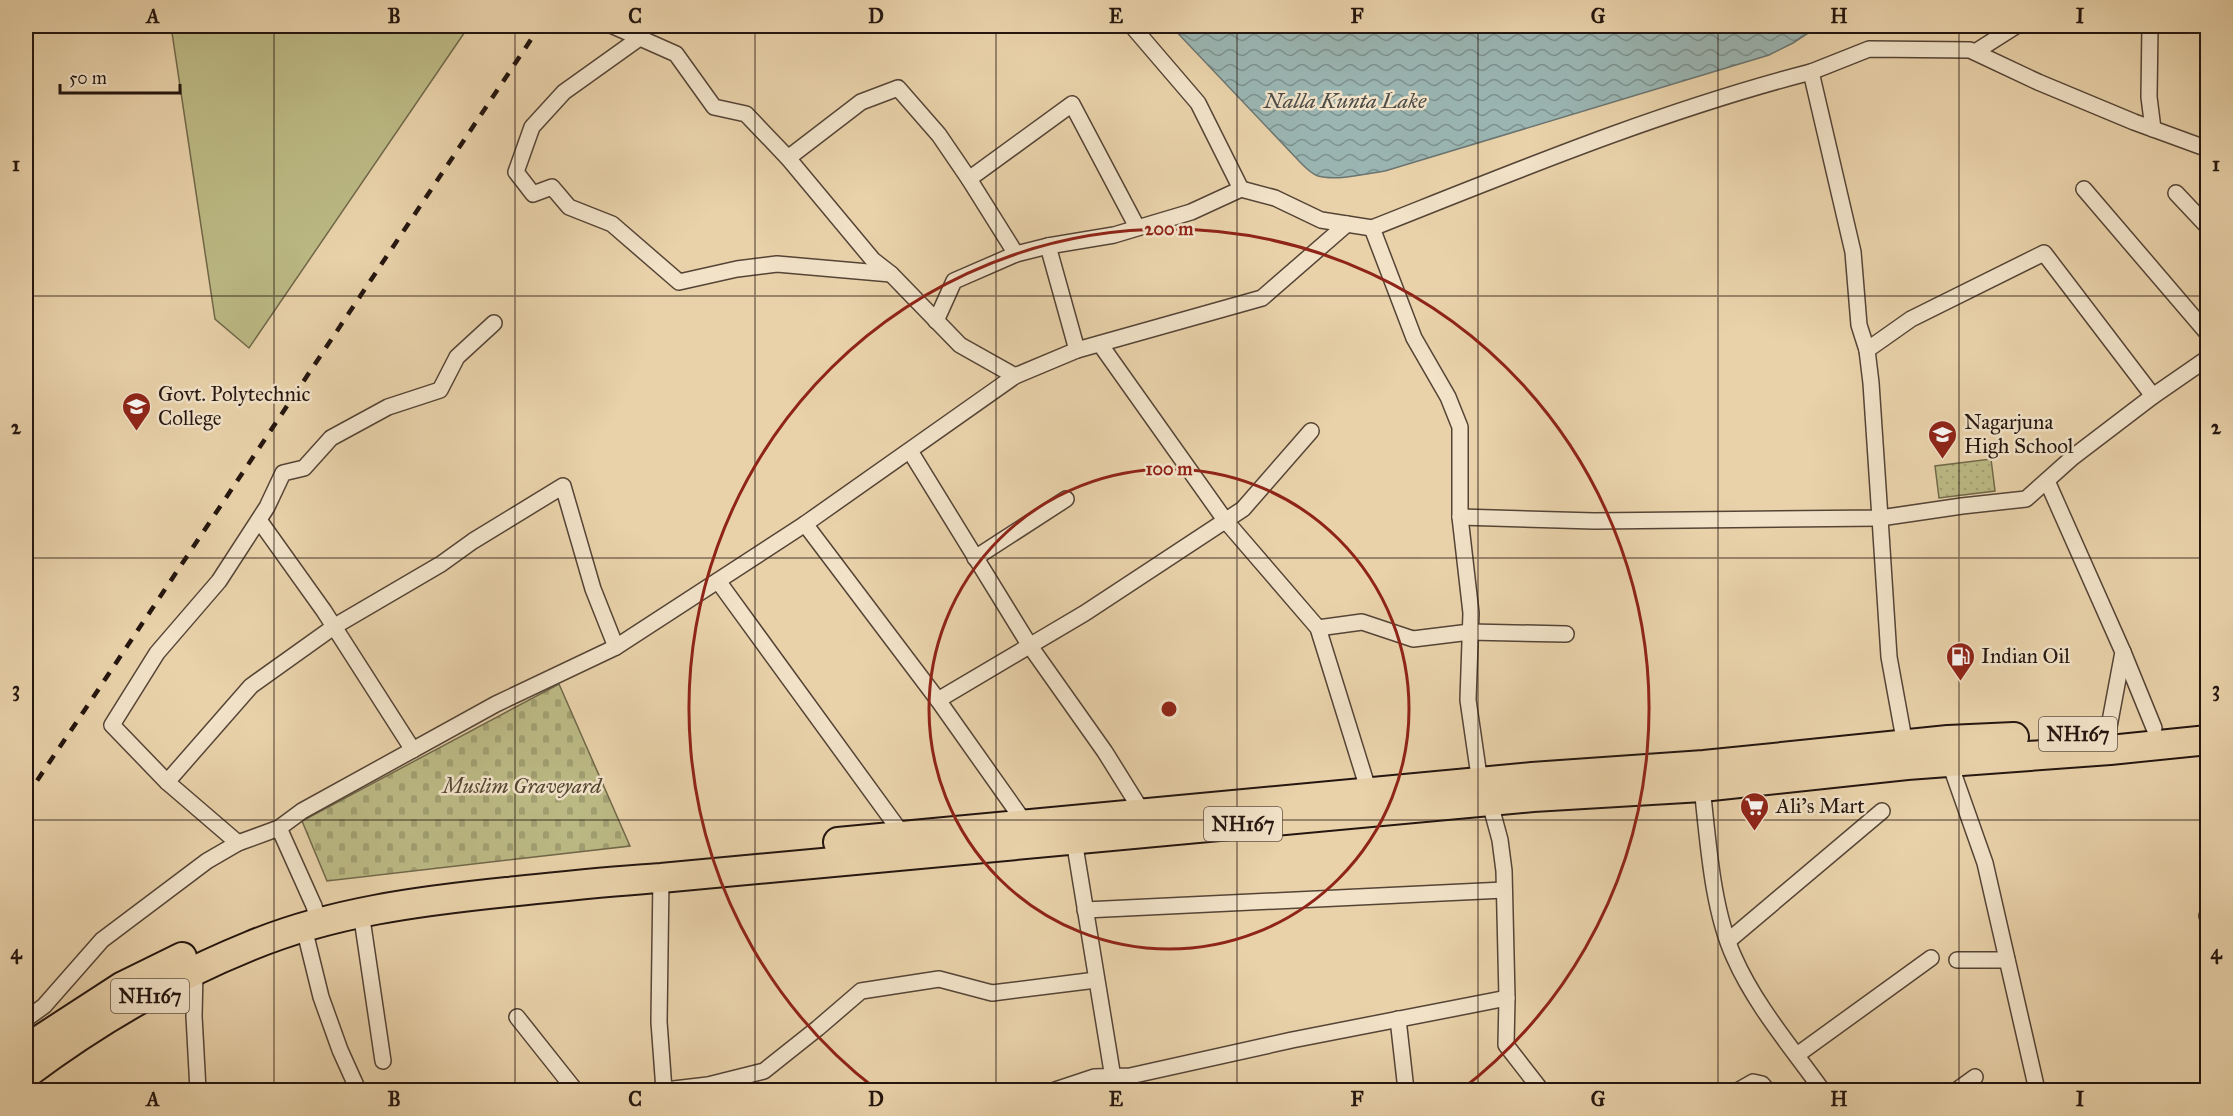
<svg xmlns="http://www.w3.org/2000/svg" width="2233" height="1116" font-family="'IM FELL Great Primer',serif">
<defs>
<pattern id="cemetery-stones" width="16" height="16" patternUnits="userSpaceOnUse" patternTransform="scale(1.5)"><rect width="16" height="16" fill="#bcba85"/><path d="M2 7V4a2 2 0 0 1 4 0v3zM10 15v-3a2 2 0 0 1 4 0v3z" fill="#a19f72"/></pattern>
<pattern id="park-dots" width="8" height="8" patternUnits="userSpaceOnUse" patternTransform="scale(1.5)"><rect width="8" height="8" fill="#bcba85"/><path d="M2 2h.1M6 6h.1" fill="none" stroke="#a19f72" stroke-width="1.8" stroke-linecap="round"/></pattern>
<pattern id="water-waves" width="16" height="10" patternUnits="userSpaceOnUse" patternTransform="scale(1.5)"><rect width="16" height="10" fill="#9ab5b2"/><path d="M0 5q4-4 8 0t8 0" fill="none" stroke="#7d928f"/></pattern>
</defs>
<rect width="100%" height="100%" fill="#e9d2aa"/>
<filter id="stains"><feTurbulence type="fractalNoise" baseFrequency=".00333" numOctaves="4"/><feColorMatrix values="0 0 0 0 .2 0 0 0 0 .09 0 0 0 0 .02 0 0 0 .5 -.17"/></filter>
<radialGradient id="worn" r=".72"><stop offset=".6" stop-color="#630" stop-opacity="0"/><stop offset="1" stop-color="#630" stop-opacity=".3"/></radialGradient>
<polygon fill="url(#cemetery-stones)" stroke="#70684a" stroke-width="1.5" points="559,684 630,846 327,881 302,821"/>
<polygon fill="url(#park-dots)" stroke="#70684a" stroke-width="1.5" points="1991,459 1995,491 1939,498 1935,466"/>
<polygon fill="#bcba85" stroke="#70684a" stroke-width="1.5" points="171,26 469,26 249,348 215,319"/>
<path fill="url(#water-waves)" stroke="#6b7571" stroke-width="1.5" d="M1171,26H1819L1793,43L1769,55L1385,171C1366,174 1336,181 1318,176C1310,173 1304,166 1299,161Z"/>
<g fill="none" stroke-linecap="round" stroke-linejoin="round">
<defs>
<g id="street">
<polyline points="613,26 676,54 714,107 746,114 788,158 873,260 891,274 960,345 1015,376"/>
<polyline points="1132,26 1198,103 1241,189"/>
<polyline points="2150,26 2149,97 2153,129"/>
<polyline points="641,37 564,92 532,127 516,172 533,194 552,187 569,207 612,224 679,282 737,269 777,264 891,274"/>
<polyline points="1975,52 2016,26"/>
<polyline points="788,158 861,102 898,88 939,135 969,179 1072,104 1137,227"/>
<polyline points="969,179 1016,254 1048,246"/>
<polyline points="2084,189 2208,334"/>
<polyline points="2176,193 2208,227"/>
<polyline points="936,321 954,281 1016,254"/>
<polyline points="1100,344 1225,520 1318,628 1369,792"/>
<polyline points="1077,350 1048,246 1114,235 1191,212 1241,189 1275,198 1321,220 1372,228"/>
<polyline points="2153,396 2044,253 1911,319 1867,350 1859,325 1853,252 1811,72 1869,49 1970,50 2038,82 2134,122 2208,149"/>
<polyline points="910,451 1030,646 1105,752 1143,813"/>
<polyline points="2047,481 2123,652 2108,732"/>
<polyline points="1460,517 1594,521 1880,518 1871,383 1867,350"/>
<polyline points="259,520 324,611 413,750"/>
<polyline points="805,524 938,700 1025,823"/>
<polyline points="975,558 1066,499"/>
<polyline points="718,581 903,835"/>
<polyline points="1318,628 1362,622 1413,639 1470,632 1566,634"/>
<polyline points="2123,652 2154,728"/>
<polyline points="938,700 1085,613 1243,509 1311,431"/>
<polyline points="1906,750 1889,657 1880,518 1962,506 2026,499 2073,457 2153,396 2208,358"/>
<polyline points="1949,761 1985,863 2037,1090"/>
<polyline points="167,782 251,686 335,626 441,564 473,541 563,486 593,589 616,647"/>
<path d="M1480,783L1468,700L1471,613L1460,517V427L1448,397L1414,338L1372,228C1516,171 1660,111 1811,72"/>
<path d="M1702,787C1708,840 1712,909 1734,957C1755,1005 1792,1048 1822,1090"/>
<polyline points="1490,803 1500,840 1504,871 1507,998 1506,1045 1541,1090"/>
<polyline points="279,828 314,906 319,924"/>
<polyline points="1074,840 1115,1090"/>
<polyline points="238,843 167,782 112,725 157,653 219,581 267,507 283,473 304,468 331,438 388,407 440,390 457,357 494,323"/>
<polyline points="661,878 659,1022 664,1090"/>
<polyline points="1085,910 1504,890"/>
<polyline points="361,912 383,1061"/>
<polyline points="2207,916 2208,916"/>
<polyline points="304,928 321,997 340,1050 358,1090"/>
<polyline points="1728,941 1882,811"/>
<polyline points="1957,960 2007,960"/>
<polyline points="195,971 194,1016 198,1090"/>
<polyline points="517,1017 575,1090"/>
<polyline points="26,1019 44,1006 102,940 207,861 238,843 279,828 302,811 496,704 616,647 805,524 1015,376 1077,350 1262,298 1347,224"/>
<polyline points="1398,1019 1406,1090"/>
<polyline points="1797,1055 1931,958"/>
<polyline points="665,1090 708,1085 764,1071 818,1028 861,991 939,979 992,993 1096,980"/>
<polyline points="1055,1090 1094,1077 1130,1076 1292,1040 1507,998"/>
<polyline points="1739,1090 1753,1082 1762,1084 1767,1090"/>
<polyline points="1957,1090 1975,1077"/>
</g>
<g id="highway">
<polyline points="838,842 1532,777 1704,765 1948,740 2014,737"/>
<polyline points="26,1049 123,986 182,957"/>
<path d="M26,1074C94,1023 171,978 250,946C332,912 420,901 507,892C559,887 609,881 661,878L1533,797L1702,787L1907,765L2110,750L2208,740"/>
</g>
</defs>
<use href="#street" stroke="#554436" stroke-width="18"/>
<use href="#highway" stroke="#24150f" stroke-width="32"/>
<use href="#street" stroke="#f1e2c8" stroke-width="15"/>
<use href="#highway" stroke="#e9d2aa" stroke-width="28"/>
<polyline stroke="#24150f" stroke-width="4.5" stroke-dasharray="10 10" stroke-linecap="butt" points="26,797 84,711 540,26"/>
</g>
<path fill="none" stroke="#24150f" stroke-width="1.5" stroke-opacity="0.55" d="M274,26V1090M515,26V1090M755,26V1090M996,26V1090M1237,26V1090M1478,26V1090M1718,26V1090M1959,26V1090M26,296H2208M26,558H2208M26,820H2208"/>
<g fill="none" stroke="#8f2418" stroke-width="3">
<circle cx="1169" cy="709" r="240"/>
<path d="M877 1090A480 480 0 1 1 1461 1090"/>
</g>
<defs>
<symbol id="university-pin" viewBox="-11 -11 22 30"><path d="M0 17L-7.5 6A9.5 9.5 0 1 1 7.5 6Z" fill="#8f2418" stroke="#f1e2c8"/><path d="M0-5L7-2L0 1L-7-2ZM-4 1L0 2.5L4 1V4Q0 6-4 4Z" fill="#fff"/></symbol>
<symbol id="school-pin" viewBox="-11 -11 22 30"><path d="M0 17L-7.5 6A9.5 9.5 0 1 1 7.5 6Z" fill="#8f2418" stroke="#f1e2c8"/><path d="M0-5L7-2L0 1L-7-2ZM-4 1L0 2.5L4 1V4Q0 6-4 4Z" fill="#fff"/></symbol>
<symbol id="fuel-pin" viewBox="-11 -11 22 30"><path d="M0 17L-7.5 6A9.5 9.5 0 1 1 7.5 6Z" fill="#8f2418" stroke="#f1e2c8"/><path d="M-5.5-6h7V0h2V4h1.3V-2.5L3-4.5l.8-.8L6-3V5H2.5V1h-1V6h-7ZM-4.2-4.7v3.2H.2V-4.7Z" fill="#fff"/></symbol>
<symbol id="supermarket-pin" viewBox="-11 -11 22 30"><path d="M0 17L-7.5 6A9.5 9.5 0 1 1 7.5 6Z" fill="#8f2418" stroke="#f1e2c8"/><path d="M-6-5.5h2.5l.6 2H6L4.5 2H-2.5L-4.4-4H-6ZM-1.5 3.2a1.3 1.3 0 1 0 .1 0ZM3 3.2a1.3 1.3 0 1 0 .1 0Z" fill="#fff"/></symbol>
</defs>
<g fill-rule="evenodd">
<use href="#university-pin" x="120" y="390" width="33" height="45"/>
<use href="#school-pin" x="1926" y="418" width="33" height="45"/>
<use href="#fuel-pin" x="1944" y="640" width="33" height="45"/>
<use href="#supermarket-pin" x="1738" y="790" width="33" height="45"/>
</g>
<g text-anchor="middle" stroke-width="5" stroke-linejoin="round" paint-order="stroke">
<g fill="#f1e2c8" stroke="#625246" stroke-width="1.5">
<rect x="2039" y="717" width="78" height="34" rx="4.5"/>
<rect x="1204" y="807" width="78" height="34" rx="4.5"/>
<rect x="111" y="979" width="78" height="34" rx="4.5"/>
</g>
<g font-size="20" font-weight="bold" fill="#24150f">
<text x="2078" y="741">NH167</text>
<text x="1243" y="831">NH167</text>
<text x="150" y="1003">NH167</text>
</g>
<g font-size="21" fill="#24150f" stroke="#f1e2c8" text-anchor="start">
<text x="158" y="401">Govt. Polytechnic<tspan x="158" dy="24">College</tspan></text>
<text x="1964" y="429">Nagarjuna<tspan x="1964" dy="24">High School</tspan></text>
<text x="1981" y="663">Indian Oil</text>
<text x="1776" y="813">Ali’s Mart</text>
</g>
<g font-size="21" font-style="italic" fill="#524732" stroke="#f1e2c8">
<text x="522" y="793">Muslim Graveyard</text>
</g>
<g font-size="22" font-style="italic" fill="#4d4d48" stroke="#f1e2c8">
<text x="1345" y="108">Nalla Kunta Lake</text>
</g>
</g>
<circle cx="1169" cy="709" r="9" fill="#8f2418" stroke="#f1e2c8" stroke-width="3"/>
<g font-size="18" text-anchor="middle" font-weight="bold" fill="#8f2418" stroke="#f1e2c8" stroke-width="5" stroke-linejoin="round" paint-order="stroke">
<text x="1169" y="235">200 m</text>
<text x="1169" y="475">100 m</text>
</g>
<rect width="2233" height="1116" fill="none" stroke="#e9d2aa" stroke-width="66"/>
<path d="M60 84v9h120v-9" fill="none" stroke="#24150f" stroke-width="3"/>
<text x="69" y="84" font-size="18" fill="#24150f" stroke="#f1e2c8" stroke-width="4.5" paint-order="stroke">50 m</text>
<rect x="33" y="33" width="2167" height="1050" fill="none" stroke="#24150f" stroke-width="2"/>
<g font-size="20" text-anchor="middle" font-weight="bold" fill="#24150f">
<text x="153" y="23">A</text>
<text x="394" y="23">B</text>
<text x="635" y="23">C</text>
<text x="876" y="23">D</text>
<text x="1116" y="23">E</text>
<text x="1357" y="23">F</text>
<text x="1598" y="23">G</text>
<text x="1839" y="23">H</text>
<text x="2080" y="23">I</text>
<text x="16" y="171">1</text>
<text x="2216" y="171">1</text>
<text x="16" y="434">2</text>
<text x="2216" y="434">2</text>
<text x="16" y="696">3</text>
<text x="2216" y="696">3</text>
<text x="16" y="959">4</text>
<text x="2216" y="959">4</text>
<text x="153" y="1106">A</text>
<text x="394" y="1106">B</text>
<text x="635" y="1106">C</text>
<text x="876" y="1106">D</text>
<text x="1116" y="1106">E</text>
<text x="1357" y="1106">F</text>
<text x="1598" y="1106">G</text>
<text x="1839" y="1106">H</text>
<text x="2080" y="1106">I</text>
</g>
<rect width="100%" height="100%" filter="url(#stains)"/>
<rect width="100%" height="100%" fill="url(#worn)"/>
</svg>
